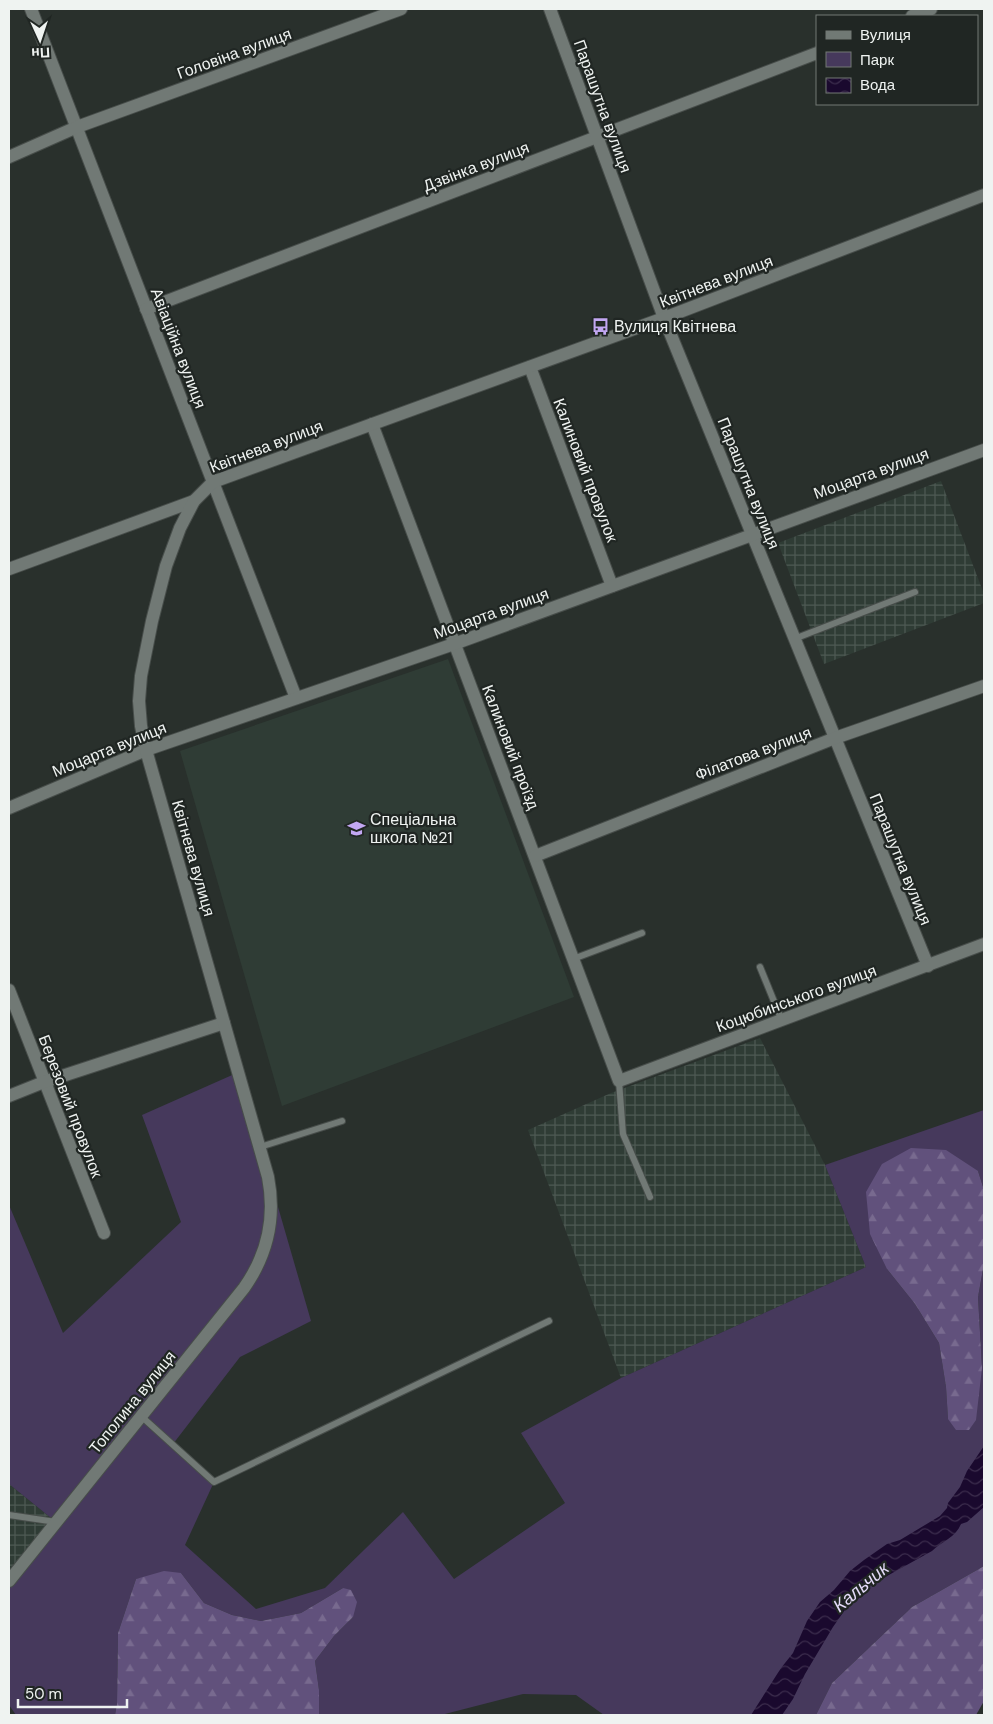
<svg xmlns="http://www.w3.org/2000/svg" width="993" height="1724" font-family="'DM Sans',sans-serif">
<defs>
<pattern id="industrial-grid" width="8" height="8" patternUnits="userSpaceOnUse" patternTransform="scale(1.25)"><rect width="8" height="8" fill="#2f3c35"/><path d="M0 4h8M4 0v8" fill="none" stroke="#4d5953"/></pattern>
<pattern id="forest-firs" width="22" height="20" patternUnits="userSpaceOnUse" patternTransform="scale(1.25)"><rect width="22" height="20" fill="#61517c"/><path d="M5 1l3.5 6h-7zM16 11l3.5 6h-7z" fill="#786a8f"/></pattern>
<pattern id="water-waves" width="16" height="10" patternUnits="userSpaceOnUse" patternTransform="scale(1.25)"><rect width="16" height="10" fill="#1a092e"/><path d="M0 5q4-4 8 0t8 0" fill="none" stroke="#3c2d4d"/></pattern>
</defs>
<rect width="100%" height="100%" fill="#29302c"/>
<polygon fill="#2f3c35" points="448,659 574,997 282,1106 180,751"/>
<g fill="url(#industrial-grid)">
<polygon points="941,481 984,594 984,603 824,664 778,543"/>
<polygon points="760,1038 825,1165 866,1267 621,1378 528,1130 611,1093"/>
<polygon points="9,1484 56,1522 9,1581"/>
</g>
<polygon fill="#46395c" points="239,1072 311,1321 240,1357 173,1444 214,1482 185,1545 256,1609 325,1588 403,1512 454,1579 565,1503 521,1433 621,1378 866,1267 825,1165 984,1110 984,1190 978,1171 887,1269 915,1304 939,1343 946,1387 948,1419 982,1368 978,1297 984,1264 984,1566 912,1607 832,1683 816,1715 604,1715 576,1695 523,1694 441,1715 319,1715 319,1690 315,1661 334,1636 353,1617 343,1588 301,1613 261,1621 232,1615 204,1603 181,1573 136,1579 118,1633 117,1704 115,1715 16,1715 9,1705 9,1581 56,1522 9,1484 9,1205 63,1333 181,1222 142,1115"/>
<g fill="url(#forest-firs)">
<polygon points="911,1148 946,1150 978,1171 984,1190 984,1264 978,1297 982,1368 976,1420 969,1430 956,1430 948,1419 946,1387 939,1343 915,1304 887,1269 870,1234 866,1192 882,1164"/>
<polygon points="984,1566 984,1701 976,1715 816,1715 832,1683 912,1607"/>
<polygon points="164,1571 181,1573 204,1603 232,1615 261,1621 301,1613 343,1588 351,1590 357,1602 353,1617 334,1636 315,1661 319,1690 319,1715 115,1715 117,1704 118,1633 136,1579"/>
</g>
<path fill="url(#water-waves)" d="M984,1446V1507L967,1522L961,1524C956,1537 941,1542 932,1551L869,1586L863,1596L849,1604L833,1627L805,1674L793,1699L782,1715H751L781,1668L793,1653L807,1621L820,1602L834,1590L850,1571L864,1560L887,1544L900,1540L940,1516L947,1508L948,1503L960,1487L967,1471Z"/>
<g fill="none" stroke-linecap="round" stroke-linejoin="round">
<defs>
<g id="service">
<polyline points="794,639 915,592"/>
<polyline points="573,959 642,933"/>
<polyline points="760,967 782,1021"/>
<polyline points="619,1081 623,1134 650,1197"/>
<polyline points="260,1147 342,1121"/>
<polyline points="141,1416 214,1482 549,1321"/>
<polyline points="9,1515 56,1522"/>
</g>
<g id="minor">
<polyline points="31,9 296,698"/>
<polyline points="912,16 931,9"/>
<polyline points="9,157 77,127 401,9"/>
<polyline points="146,309 817,53"/>
<polyline points="664,318 928,966"/>
<polyline points="530,367 612,586"/>
<polyline points="372,424 619,1081 984,944"/>
<polyline points="9,569 194,501"/>
<polyline points="9,808 146,750 454,644 984,450"/>
<polyline points="535,856 835,738 984,686"/>
<polyline points="9,990 104,1233"/>
<polyline points="9,1096 44,1082 224,1023"/>
</g>
<g id="secondary">
<polyline points="550,9 664,318"/>
<path d="M9,1581L244,1288C268,1254 276,1218 268,1177L146,750L141,726L139,701L141,676L152,621L166,566L180,528L194,501L213,482L664,318L984,195"/>
</g>
</defs>
<use href="#service" stroke="#474d4a" stroke-width="8"/>
<use href="#minor" stroke="#474d4a" stroke-width="14"/>
<use href="#secondary" stroke="#474d4a" stroke-width="14"/>
<use href="#service" stroke="#717975" stroke-width="6"/>
<use href="#minor" stroke="#717975" stroke-width="12"/>
<use href="#secondary" stroke="#717975" stroke-width="12"/>
</g>
<defs>
<symbol id="bus-bare" viewBox="-9 -9 18 18"><path d="M-5-6H5V4H4V6H2V4H-2V6H-4V4H-5ZM-3.5-4V0h7V-4ZM-3.5 1.2v1.5H-2V1.2ZM2 1.2v1.5H3.5V1.2Z" fill="#c2a7f2" stroke="#202623" stroke-width="2.5" paint-order="stroke"/></symbol>
<symbol id="school-bare" viewBox="-9 -9 18 18"><path d="M0-5L7-2L0 1L-7-2ZM-4 1L0 2.5L4 1V4Q0 6-4 4Z" fill="#c2a7f2" stroke="#202623" stroke-width="2.5" paint-order="stroke"/></symbol>
</defs>
<g fill-rule="evenodd">
<use href="#bus-bare" x="588" y="314" width="25" height="25"/>
<use href="#school-bare" x="344" y="816" width="25" height="25"/>
</g>
<g text-anchor="middle" stroke-width="4.5" stroke-linejoin="round" paint-order="stroke">
<g font-size="16" fill="#eff3f1" stroke="#202623">
<text transform="translate(234 53) rotate(-20)" y="6">Головіна вулиця</text>
<text transform="translate(603 106) rotate(70)" y="6">Парашутна вулиця</text>
<text transform="translate(476 166) rotate(-21)" y="6">Дзвінка вулиця</text>
<text transform="translate(716 281) rotate(-21)" y="6">Квітнева вулиця</text>
<text transform="translate(179 348) rotate(69)" y="6">Авіаційна вулиця</text>
<text transform="translate(266 446) rotate(-21)" y="6">Квітнева вулиця</text>
<text transform="translate(586 470) rotate(69)" y="6">Калиновий провулок</text>
<text transform="translate(871 473) rotate(-20)" y="6">Моцарта вулиця</text>
<text transform="translate(749 483) rotate(68)" y="6">Парашутна вулиця</text>
<text transform="translate(491 613) rotate(-20)" y="6">Моцарта вулиця</text>
<text transform="translate(511 747) rotate(69)" y="6">Калиновий проїзд</text>
<text transform="translate(109 749) rotate(-22)" y="6">Моцарта вулиця</text>
<text transform="translate(753 753) rotate(-21)" y="6">Філатова вулиця</text>
<text transform="translate(194 858) rotate(74)" y="6">Квітнева вулиця</text>
<text transform="translate(901 859) rotate(68)" y="6">Парашутна вулиця</text>
<text transform="translate(796 998) rotate(-20)" y="6">Коцюбинського вулиця</text>
<text transform="translate(71 1106) rotate(69)" y="6">Березовий провулок</text>
<text transform="translate(132 1402) rotate(-51)" y="6">Тополина вулиця</text>
</g>
<g font-size="16" fill="#eff3f1" stroke="#202623" text-anchor="start">
<text x="614" y="332">Вулиця Квітнева</text>
<text x="370" y="825">Спеціальна<tspan x="370" dy="18">школа №21</tspan></text>
</g>
<g font-size="18" font-style="italic" fill="#e4dbf8" stroke="#202623">
<text transform="translate(861 1587) rotate(-40)" y="6">Кальчик</text>
</g>
</g>
<rect width="993" height="1724" fill="none" stroke="#eff3f1" stroke-width="20"/>
<rect x="816" y="15" width="162" height="90" fill="#202623" stroke="#737875"/>
<rect x="826" y="31" width="25" height="8" fill="#717975" stroke="#737875"/>
<text x="860" y="40" font-size="15" fill="#eff3f1">Вулиця</text>
<rect x="826" y="52" width="25" height="15" fill="#46395c" stroke="#737875"/>
<text x="860" y="65" font-size="15" fill="#eff3f1">Парк</text>
<rect x="826" y="78" width="25" height="15" fill="url(#water-waves)" stroke="#737875"/>
<text x="860" y="90" font-size="15" fill="#eff3f1">Вода</text>
<g transform="translate(40 40) rotate(177)" stroke="#202623" stroke-width="4" paint-order="stroke">
<path d="M0-4L9 19L0 12L-9 19Z" fill="#eff3f1"/>
<text y="-8" font-size="14" font-weight="bold" text-anchor="middle" fill="#eff3f1">Пн</text>
</g>
<path d="M18 1699v8h109v-8" fill="none" stroke="#eff3f1" stroke-width="2.5"/>
<text x="25" y="1699" font-size="15" fill="#eff3f1" stroke="#202623" stroke-width="4" paint-order="stroke">50 m</text>
</svg>
